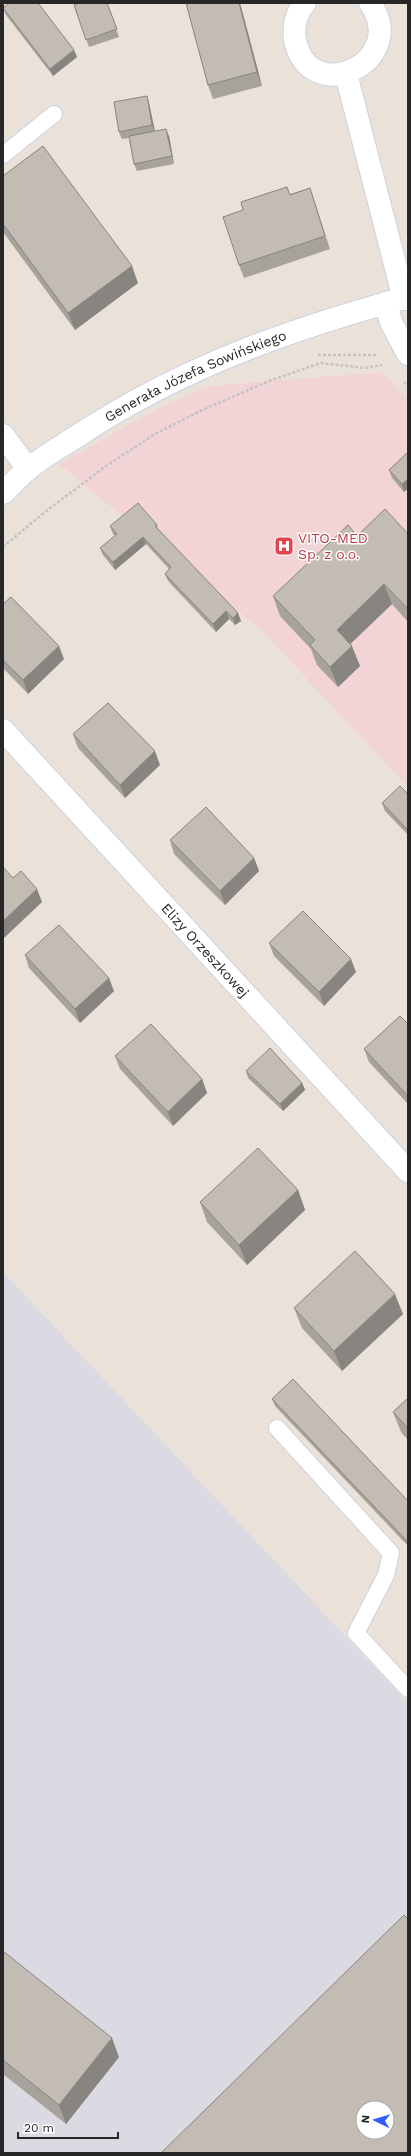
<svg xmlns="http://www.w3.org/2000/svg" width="411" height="2156" font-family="'Work Sans',sans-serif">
<rect width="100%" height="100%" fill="#eae2d8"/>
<path fill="#dbd9e2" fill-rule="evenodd" d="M3,1272L408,1703V2153H3ZM363,2108H387V2132H363Z"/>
<polygon fill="#f2d4d6" points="382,372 408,399 408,787 260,629 59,464 159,408 211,386"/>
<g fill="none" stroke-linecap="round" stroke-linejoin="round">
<defs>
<g id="lane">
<polyline points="3,155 54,114"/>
<polyline points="277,1428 391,1553 386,1575 356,1633 408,1689"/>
</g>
<g id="street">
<path d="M305,3C296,13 293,27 295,40C310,110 411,61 370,3"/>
<polyline points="346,74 404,299"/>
<polyline points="386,303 391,322 408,354"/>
<polyline points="3,435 28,469"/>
<path id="s1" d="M3,730L408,1171"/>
</g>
<g id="secondary">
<path id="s2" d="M3,493C11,486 18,477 27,470C43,456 64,445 82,433C185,366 291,329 408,297"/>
</g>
</defs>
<use href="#lane" stroke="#cdd1e1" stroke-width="18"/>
<use href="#street" stroke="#cdd1e1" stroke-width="24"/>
<use href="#secondary" stroke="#cdd1e1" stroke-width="24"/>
<g stroke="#c3c3c3" stroke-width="2.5" stroke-dasharray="3 2" stroke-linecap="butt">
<polyline points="318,355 377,355"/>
<polyline points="404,382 408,387"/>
<polyline points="3,547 41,515 106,466 155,434 200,411 269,381 321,363 365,368 382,365"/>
</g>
<use href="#lane" stroke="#fff" stroke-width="16"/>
<use href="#street" stroke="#fff" stroke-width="22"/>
<use href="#secondary" stroke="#fff" stroke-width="22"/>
</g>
<g fill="#a7a29c">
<polygon points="107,3 119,37 89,47 74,5"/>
<polygon points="186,3 240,3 262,86 213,99 208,85"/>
<polygon points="3,8 74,50 77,57 53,76 6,15"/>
<polygon points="147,96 149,103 155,131 169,136 174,164 137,171 134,164 129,138 122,139 119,132"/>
<polygon points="3,176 138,283 75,330 3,232"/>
<polygon points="310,188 330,249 244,278 239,265 290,194"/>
<polygon points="408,452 404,492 392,478 389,470"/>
<polygon points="157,525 158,529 241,621 235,625 229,619 216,632 168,581 165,574 169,569 146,544 115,570 103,555 100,548 115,536 113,534 110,526"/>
<polygon points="408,534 408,622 392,604 350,644 360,666 338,687 317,665 311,649 280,616 273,596 357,536"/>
<polygon points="3,604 64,659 28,694 3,668"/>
<polygon points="73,734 160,765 125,798 78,748"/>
<polygon points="408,794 408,835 385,811 382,803"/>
<polygon points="170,840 254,858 259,871 225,905 174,854"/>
<polygon points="269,943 356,972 324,1006 274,956"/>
<polygon points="25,955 114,991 80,1023 29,968"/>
<polygon points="408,1024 408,1104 369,1062 364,1049"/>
<polygon points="115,1056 202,1079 207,1093 173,1126 120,1069"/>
<polygon points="246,1071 302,1083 305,1090 283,1111 248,1078"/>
<polygon points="298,1190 305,1210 247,1265 207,1222 200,1202"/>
<polygon points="294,1308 403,1314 342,1371 302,1328"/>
<polygon points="408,1398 408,1440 401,1432 393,1412"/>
<polygon points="272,1399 408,1501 408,1546 275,1406"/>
<polygon points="3,1951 119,2057 66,2124 3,2074"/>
</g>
<g fill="#88847f">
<polygon points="239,3 240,3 262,86 257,72"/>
<polygon points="74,50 77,57 53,76 50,69"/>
<polygon points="147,96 149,103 155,132 152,125"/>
<polygon points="166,129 169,136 174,164 172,156"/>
<polygon points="132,266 138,283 75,330 68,313"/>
<polygon points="408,479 408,489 404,492 402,484"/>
<polygon points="143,537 146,544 115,570 113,562"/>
<polygon points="384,584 392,604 344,650 337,630"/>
<polygon points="226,611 229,619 216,632 213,624"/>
<polygon points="238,613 241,621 235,625 233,618"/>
<polygon points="59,646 64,659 28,694 23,680"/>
<polygon points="352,646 360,666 338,687 330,667"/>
<polygon points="155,751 160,765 125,798 120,785"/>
<polygon points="254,858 259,871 225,905 220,891"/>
<polygon points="37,889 42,902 3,939 3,921"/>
<polygon points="351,959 356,972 324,1006 319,992"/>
<polygon points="109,978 114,991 80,1023 75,1009"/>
<polygon points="202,1079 207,1093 173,1126 168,1112"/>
<polygon points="302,1083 305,1090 283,1111 280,1104"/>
<polygon points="298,1190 305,1210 247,1265 239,1245"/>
<polygon points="395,1294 403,1314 342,1371 334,1351"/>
<polygon points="112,2038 119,2057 66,2124 59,2105"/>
</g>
<g fill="#c2bcb5" stroke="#88847f" fill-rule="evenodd">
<polygon points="9,3 38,3 74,50 50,69 3,8"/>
<polygon points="80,3 107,3 117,29 86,40 74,5"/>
<polygon points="186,3 239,3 257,72 208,85"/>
<polygon points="147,96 152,125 119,132 114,102"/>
<polygon points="166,129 172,156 134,164 129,136"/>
<polygon points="43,146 132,266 68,313 3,224 3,176"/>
<polygon points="287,187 290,195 310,188 325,236 239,265 223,217 243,210 241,202"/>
<polygon points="408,452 408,479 402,484 389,470"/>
<polygon points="138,503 157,525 155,526 238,613 233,618 226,611 213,624 165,574 171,567 143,537 113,562 100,548 117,534 110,526"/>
<polygon points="385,509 408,534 408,609 384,584 337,630 352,646 330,667 310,645 315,640 273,596 348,525 357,536"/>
<polygon points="11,597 59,646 23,680 3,660 3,604"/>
<polygon points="108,703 155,751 120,785 73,734"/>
<polygon points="400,786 408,794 408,830 382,803"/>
<polygon points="206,807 254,858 220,891 170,840"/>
<polygon points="3,867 13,878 21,871 37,889 3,921"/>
<polygon points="303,911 351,959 319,992 269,943"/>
<polygon points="59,925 109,978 75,1009 25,955"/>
<polygon points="400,1016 408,1024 408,1096 364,1049"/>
<polygon points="151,1024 202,1079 168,1112 115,1056"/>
<polygon points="270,1048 302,1083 280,1104 246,1071"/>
<polygon points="258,1148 298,1190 239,1245 200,1202"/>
<polygon points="355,1251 395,1294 334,1351 294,1308"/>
<polygon points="293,1379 408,1501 408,1542 272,1399"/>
<polygon points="408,1398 408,1428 393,1412"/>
<path d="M404,1915L408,1919V2153H161ZM363,2108H387V2132H363Z"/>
<polygon points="3,1951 112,2038 59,2105 3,2060"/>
</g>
<defs>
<symbol id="hospital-square" viewBox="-11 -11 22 22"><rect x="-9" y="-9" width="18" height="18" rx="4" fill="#e0444e" stroke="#fff"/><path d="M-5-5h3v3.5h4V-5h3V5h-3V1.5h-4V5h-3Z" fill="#fff"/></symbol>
</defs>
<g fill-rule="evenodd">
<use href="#hospital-square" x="273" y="535" width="22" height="22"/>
</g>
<g text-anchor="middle" stroke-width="3" stroke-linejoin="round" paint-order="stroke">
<g font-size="14" fill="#272727" stroke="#fff">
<text dy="5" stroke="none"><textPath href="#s2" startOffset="227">Generała Józefa Sowińskiego</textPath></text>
<text dy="5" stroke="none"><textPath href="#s1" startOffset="299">Elizy Orzeszkowej</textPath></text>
</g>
<g font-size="14" fill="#be3a42" stroke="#fff" text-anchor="start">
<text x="298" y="543">VITO-MED<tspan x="298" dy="16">Sp. z o.o.</tspan></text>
</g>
</g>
<rect width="411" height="2156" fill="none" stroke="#272727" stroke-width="8"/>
<g transform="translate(375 2120) rotate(275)"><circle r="19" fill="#ffffff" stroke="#a9a9a9"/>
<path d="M0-3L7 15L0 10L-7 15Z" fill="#315dfe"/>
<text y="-6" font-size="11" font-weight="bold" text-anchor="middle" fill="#272727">N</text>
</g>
<path d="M18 2132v6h100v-6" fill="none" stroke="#272727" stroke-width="2"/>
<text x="24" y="2132" font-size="12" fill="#272727" stroke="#ffffff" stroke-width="3" paint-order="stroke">20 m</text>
</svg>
